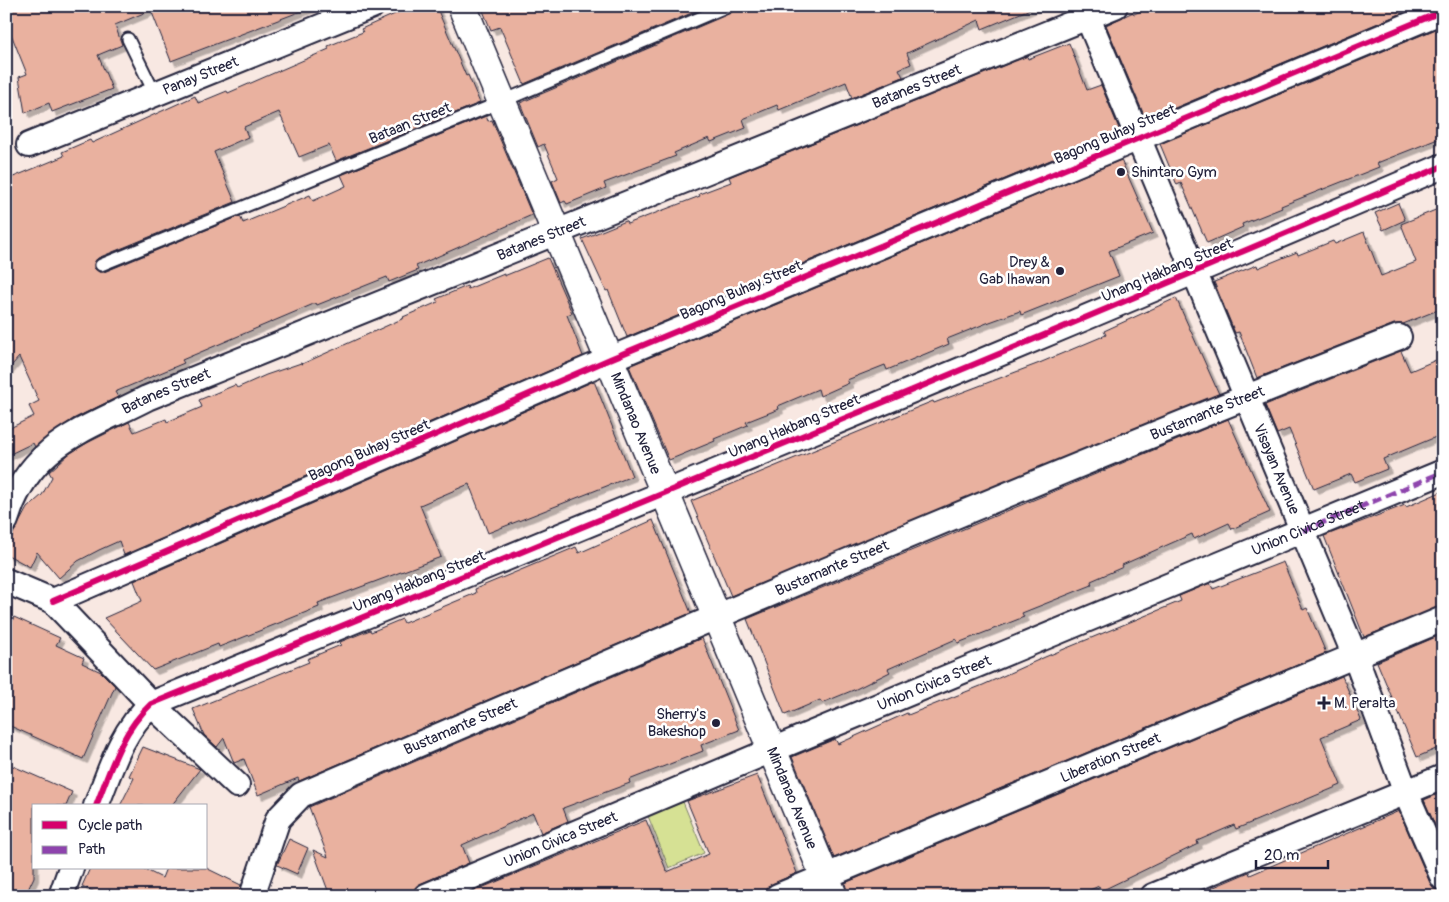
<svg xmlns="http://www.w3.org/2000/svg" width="1449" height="902" font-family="Pangolin,sans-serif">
<defs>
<filter id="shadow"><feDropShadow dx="4.5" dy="4.5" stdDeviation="0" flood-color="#0004"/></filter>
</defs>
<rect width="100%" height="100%" fill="#f8e8e2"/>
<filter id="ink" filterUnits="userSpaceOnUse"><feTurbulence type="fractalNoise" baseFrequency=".02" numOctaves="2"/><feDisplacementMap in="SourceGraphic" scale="10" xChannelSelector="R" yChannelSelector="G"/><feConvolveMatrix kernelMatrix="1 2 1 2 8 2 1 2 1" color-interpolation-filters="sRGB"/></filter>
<g filter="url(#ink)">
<polygon fill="#d6e194" stroke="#7c8268" points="683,802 704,853 669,868 648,816"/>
<g fill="#e9b19f" stroke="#22223b" filter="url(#shadow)">
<polygon points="6,6 312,6 312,7 171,61 151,10 115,25 122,45 98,55 112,89 52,112 49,103 25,113 19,77 27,74 11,34 6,34"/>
<polygon points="413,6 436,6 466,76 468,75 480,103 336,161 329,145 299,157 279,112 244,127 248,137 214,152 235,202 98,258 94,264 94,268 100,272 104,272 240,216 243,223 310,195 313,201 346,186 341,175 486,116 488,121 492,120 532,215 416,266 418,270 389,282 387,277 317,305 316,303 182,360 184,363 115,392 118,397 73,419 35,447 33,443 6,456 6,430 34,416 29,406 39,401 19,357 6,372 6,180 64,156 62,152 90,140 92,143 195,96 198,103 227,91 228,93 329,49 328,46 363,32 361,29"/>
<polygon points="481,6 708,6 524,84 500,27 491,30"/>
<polygon points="735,6 1035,6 1035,7 982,29 979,20 907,53 911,64 899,69 903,77 852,98 846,82 779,110 777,105 743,119 746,128 711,142 709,138 674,153 676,156 604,183 606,188 567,204 565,201 561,203 552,181 558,178 544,144 538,147 520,103 731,13"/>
<polygon points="1152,6 1419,6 1146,120 1106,25 1133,12 1134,14"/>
<polygon points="1436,29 1443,44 1443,137 1377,163 1379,167 1281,206 1282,208 1242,224 1243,227 1207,243 1181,183 1177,185 1160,144"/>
<polygon points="1069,43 1087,90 1101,85 1120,131 627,337 608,290 606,291 582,239 626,221 627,224 700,196 699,194 731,182 729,177 1027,56 1028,59"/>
<polygon points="1121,160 1153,233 1109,251 1119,276 1021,315 1020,311 987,323 947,339 949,344 887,370 885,365 847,380 849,383 820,396 818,389 778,406 779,409 746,422 748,425 714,439 715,441 669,460 629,366"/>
<polygon points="1398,203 1405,220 1383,230 1375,213"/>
<polygon points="1443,207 1443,308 1403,324 1394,324 1257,378 1239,332 1235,333 1214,282 1257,265 1258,268 1297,252 1298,255 1333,241 1335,244 1364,232 1381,276 1416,262 1401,224"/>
<polygon points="548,258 572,313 567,315 583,356 124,555 119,541 99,550 78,561 59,578 37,552 30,567 6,554 6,547 27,508 42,495 52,477 49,472 69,454 87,443 129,422 134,432 166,419 167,422 202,407 199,400 235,385 237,388 266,375 301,363 302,364 404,318 403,317 438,302 436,299 467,286 468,289 504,274 504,276"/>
<polygon points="1176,298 1219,394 731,596 691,501 933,401 934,403 1037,364 1106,335 1104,331"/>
<polygon points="1401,351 1410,371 1443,357 1443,434 1383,459 1387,469 1355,482 1351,474 1314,489 1289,429 1277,434 1265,405"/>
<polygon points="594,381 632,476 488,533 469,484 420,505 441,557 318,603 319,607 219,647 218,644 153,670 104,618 142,601 134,581"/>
<polygon points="1228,419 1270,512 1232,529 1229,523 1194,539 1192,534 1122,565 1123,567 1091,581 1092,585 1022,613 1024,617 958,643 956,639 888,669 890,672 856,689 822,703 820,700 785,715 747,619"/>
<polygon points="1443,491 1443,606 1364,637 1324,536 1405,505 1406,507"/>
<polygon points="653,520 691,613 299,781 298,778 258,795 244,759 234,763 224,738 217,747 204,735 193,709 309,662 307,659 341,645 340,642 370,630 371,632 402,619 404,623 476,593 475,589 576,547 579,553"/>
<polygon points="1283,562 1303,610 1307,608 1326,653 834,858 792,757 835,739 838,744 907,713 908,715 983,685 1045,657 1181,601 1179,596 1210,583 1213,589"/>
<polygon points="14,617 60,638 56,645 84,658 82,663 101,672 115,686 83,759 6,724 6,634"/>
<polygon points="1443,634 1443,746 1417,757 1377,662"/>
<polygon points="702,638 739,730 701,745 703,751 629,780 630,783 563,808 568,821 541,833 533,813 462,845 469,863 420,884 415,888 412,896 330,896 313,850 328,857 309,807"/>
<polygon points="1342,676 1361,720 1321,737 1341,785 1236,829 1234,825 1197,841 1198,844 1101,891 1099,886 1076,896 954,896 951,888 933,896 848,896 845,883"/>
<polygon points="143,747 200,769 171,806 120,806 134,778 129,776"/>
<polygon points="6,763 72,792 66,806 34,806 34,877 25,896 6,896"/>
<polygon points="757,775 797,873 772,884 767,888 764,896 462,896 646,820 667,872 709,854 687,801"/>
<polygon points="1443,792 1443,843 1424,800"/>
<polygon points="1399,811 1430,883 1435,889 1443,892 1443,896 1193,896 1249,872 1250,875"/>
<polygon points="289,839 308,848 297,874 277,865"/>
<polygon points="90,868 142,868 162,878 166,868 206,868 241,885 239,896 104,896 82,886"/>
</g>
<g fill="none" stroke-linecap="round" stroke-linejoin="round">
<defs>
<g id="lane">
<polyline points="128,39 155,94"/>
<polyline points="101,265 501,102 728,6"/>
</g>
<g id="street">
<path id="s1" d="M1083,6L1355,656L1406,793L1443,878"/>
<path id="s2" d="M29,145L372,6"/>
<path id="s3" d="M6,520C29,444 83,431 147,398L1115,6"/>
<polyline points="6,581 53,601 151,704 237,785"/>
<polyline points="53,601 610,359 1443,11"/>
<path d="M96,806C111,768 121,732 151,704C583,527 1014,350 1443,166"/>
<polyline points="61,896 71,868"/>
<path id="s4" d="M252,896L278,819L301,795C665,638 1029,481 1399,337"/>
<path id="s5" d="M426,896L772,750L1443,472"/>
<path id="s6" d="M778,896L1443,619"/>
<polyline points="1153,896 1443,777"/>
</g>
<g id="secondary">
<path id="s7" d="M462,6L833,896"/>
</g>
</defs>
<use href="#lane" stroke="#22223b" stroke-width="15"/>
<use href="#street" stroke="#22223b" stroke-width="28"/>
<use href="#secondary" stroke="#22223b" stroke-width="31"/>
<use href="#lane" stroke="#fff" stroke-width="11"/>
<use href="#street" stroke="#fff" stroke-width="24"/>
<use href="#secondary" stroke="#fff" stroke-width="28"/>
<polyline stroke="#8e44ad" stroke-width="5" stroke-dasharray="10 5" stroke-linecap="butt" points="1303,531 1443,472"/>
<defs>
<g id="cycleway">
<polyline points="53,601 610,359 1443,11"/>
<path d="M96,806C111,768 121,732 151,704C583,527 1014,350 1443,166"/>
</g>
</defs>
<use href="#cycleway" stroke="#fff" stroke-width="9"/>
<use href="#cycleway" stroke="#d6006c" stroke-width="6"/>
</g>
</g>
<g fill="#22223b" stroke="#fff" stroke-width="2">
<circle cx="1121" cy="172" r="5"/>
<circle cx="1060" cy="271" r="5"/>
<path d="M1321.5 695.5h5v5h5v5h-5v5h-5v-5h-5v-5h5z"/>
<circle cx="716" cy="723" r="5"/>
</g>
<g text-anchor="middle" stroke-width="5" stroke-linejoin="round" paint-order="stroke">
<g font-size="15" fill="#22223b" stroke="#fff">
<text dy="5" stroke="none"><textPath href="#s2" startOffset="185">Panay Street</textPath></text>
<text dy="5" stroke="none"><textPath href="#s3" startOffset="1024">Batanes Street</textPath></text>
<text transform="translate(410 123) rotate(-22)" y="5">Bataan Street</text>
<text transform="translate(1115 134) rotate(-23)" y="5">Bagong Buhay Street</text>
<text dy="5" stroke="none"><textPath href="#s3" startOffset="619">Batanes Street</textPath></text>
<text transform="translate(1167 270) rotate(-23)" y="5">Unang Hakbang Street</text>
<text transform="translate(741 290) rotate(-23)" y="5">Bagong Buhay Street</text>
<text dy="5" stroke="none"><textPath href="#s3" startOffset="214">Batanes Street</textPath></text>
<text dy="5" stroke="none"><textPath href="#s4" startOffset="1098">Bustamante Street</textPath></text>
<text dy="5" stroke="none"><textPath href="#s7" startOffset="452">Mindanao Avenue</textPath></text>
<text transform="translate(794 426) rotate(-23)" y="5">Unang Hakbang Street</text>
<text transform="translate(369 450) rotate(-24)" y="5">Bagong Buhay Street</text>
<text dy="5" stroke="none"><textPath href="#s1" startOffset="502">Visayan Avenue</textPath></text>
<text dy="5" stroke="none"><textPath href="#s5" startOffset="956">Union Civica Street</textPath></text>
<text dy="5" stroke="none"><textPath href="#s4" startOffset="692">Bustamante Street</textPath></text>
<text transform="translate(419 581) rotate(-22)" y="5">Unang Hakbang Street</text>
<text dy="5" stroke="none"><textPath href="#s5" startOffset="551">Union Civica Street</textPath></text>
<text dy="5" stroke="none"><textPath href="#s4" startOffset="288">Bustamante Street</textPath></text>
<text dy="5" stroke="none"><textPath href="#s6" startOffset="360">Liberation Street</textPath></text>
<text dy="5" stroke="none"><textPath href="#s7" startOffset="858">Mindanao Avenue</textPath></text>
<text dy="5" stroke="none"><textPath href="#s5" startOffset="146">Union Civica Street</textPath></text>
</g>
<g font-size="15" fill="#22223b" stroke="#fff" text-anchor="start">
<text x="1131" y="177">Shintaro Gym</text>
<text x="1050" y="267" text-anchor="end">Drey &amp;<tspan x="1050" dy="17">Gab Ihawan</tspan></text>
<text x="1334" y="708">M. Peralta</text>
<text x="706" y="719" text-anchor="end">Sherry's<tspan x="706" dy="17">Bakeshop</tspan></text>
</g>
</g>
<rect width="1449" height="902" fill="none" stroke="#fff" stroke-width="25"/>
<rect x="12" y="12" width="1424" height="877" fill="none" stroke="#22223b" stroke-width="2" filter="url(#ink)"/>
<rect x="32" y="804" width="175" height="65" fill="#ffffff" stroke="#a7a7b1"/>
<rect x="42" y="821" width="25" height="8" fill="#d6006c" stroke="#a7a7b1"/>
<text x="78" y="830" font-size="15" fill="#22223b">Cycle path</text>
<rect x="42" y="846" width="25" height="8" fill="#8e44ad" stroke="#a7a7b1"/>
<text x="78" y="854" font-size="15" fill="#22223b">Path</text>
<path d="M1256 860v8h72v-8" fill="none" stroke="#22223b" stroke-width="2.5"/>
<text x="1264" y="860" font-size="15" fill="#22223b" stroke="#ffffff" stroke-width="4" paint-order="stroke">20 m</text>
</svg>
